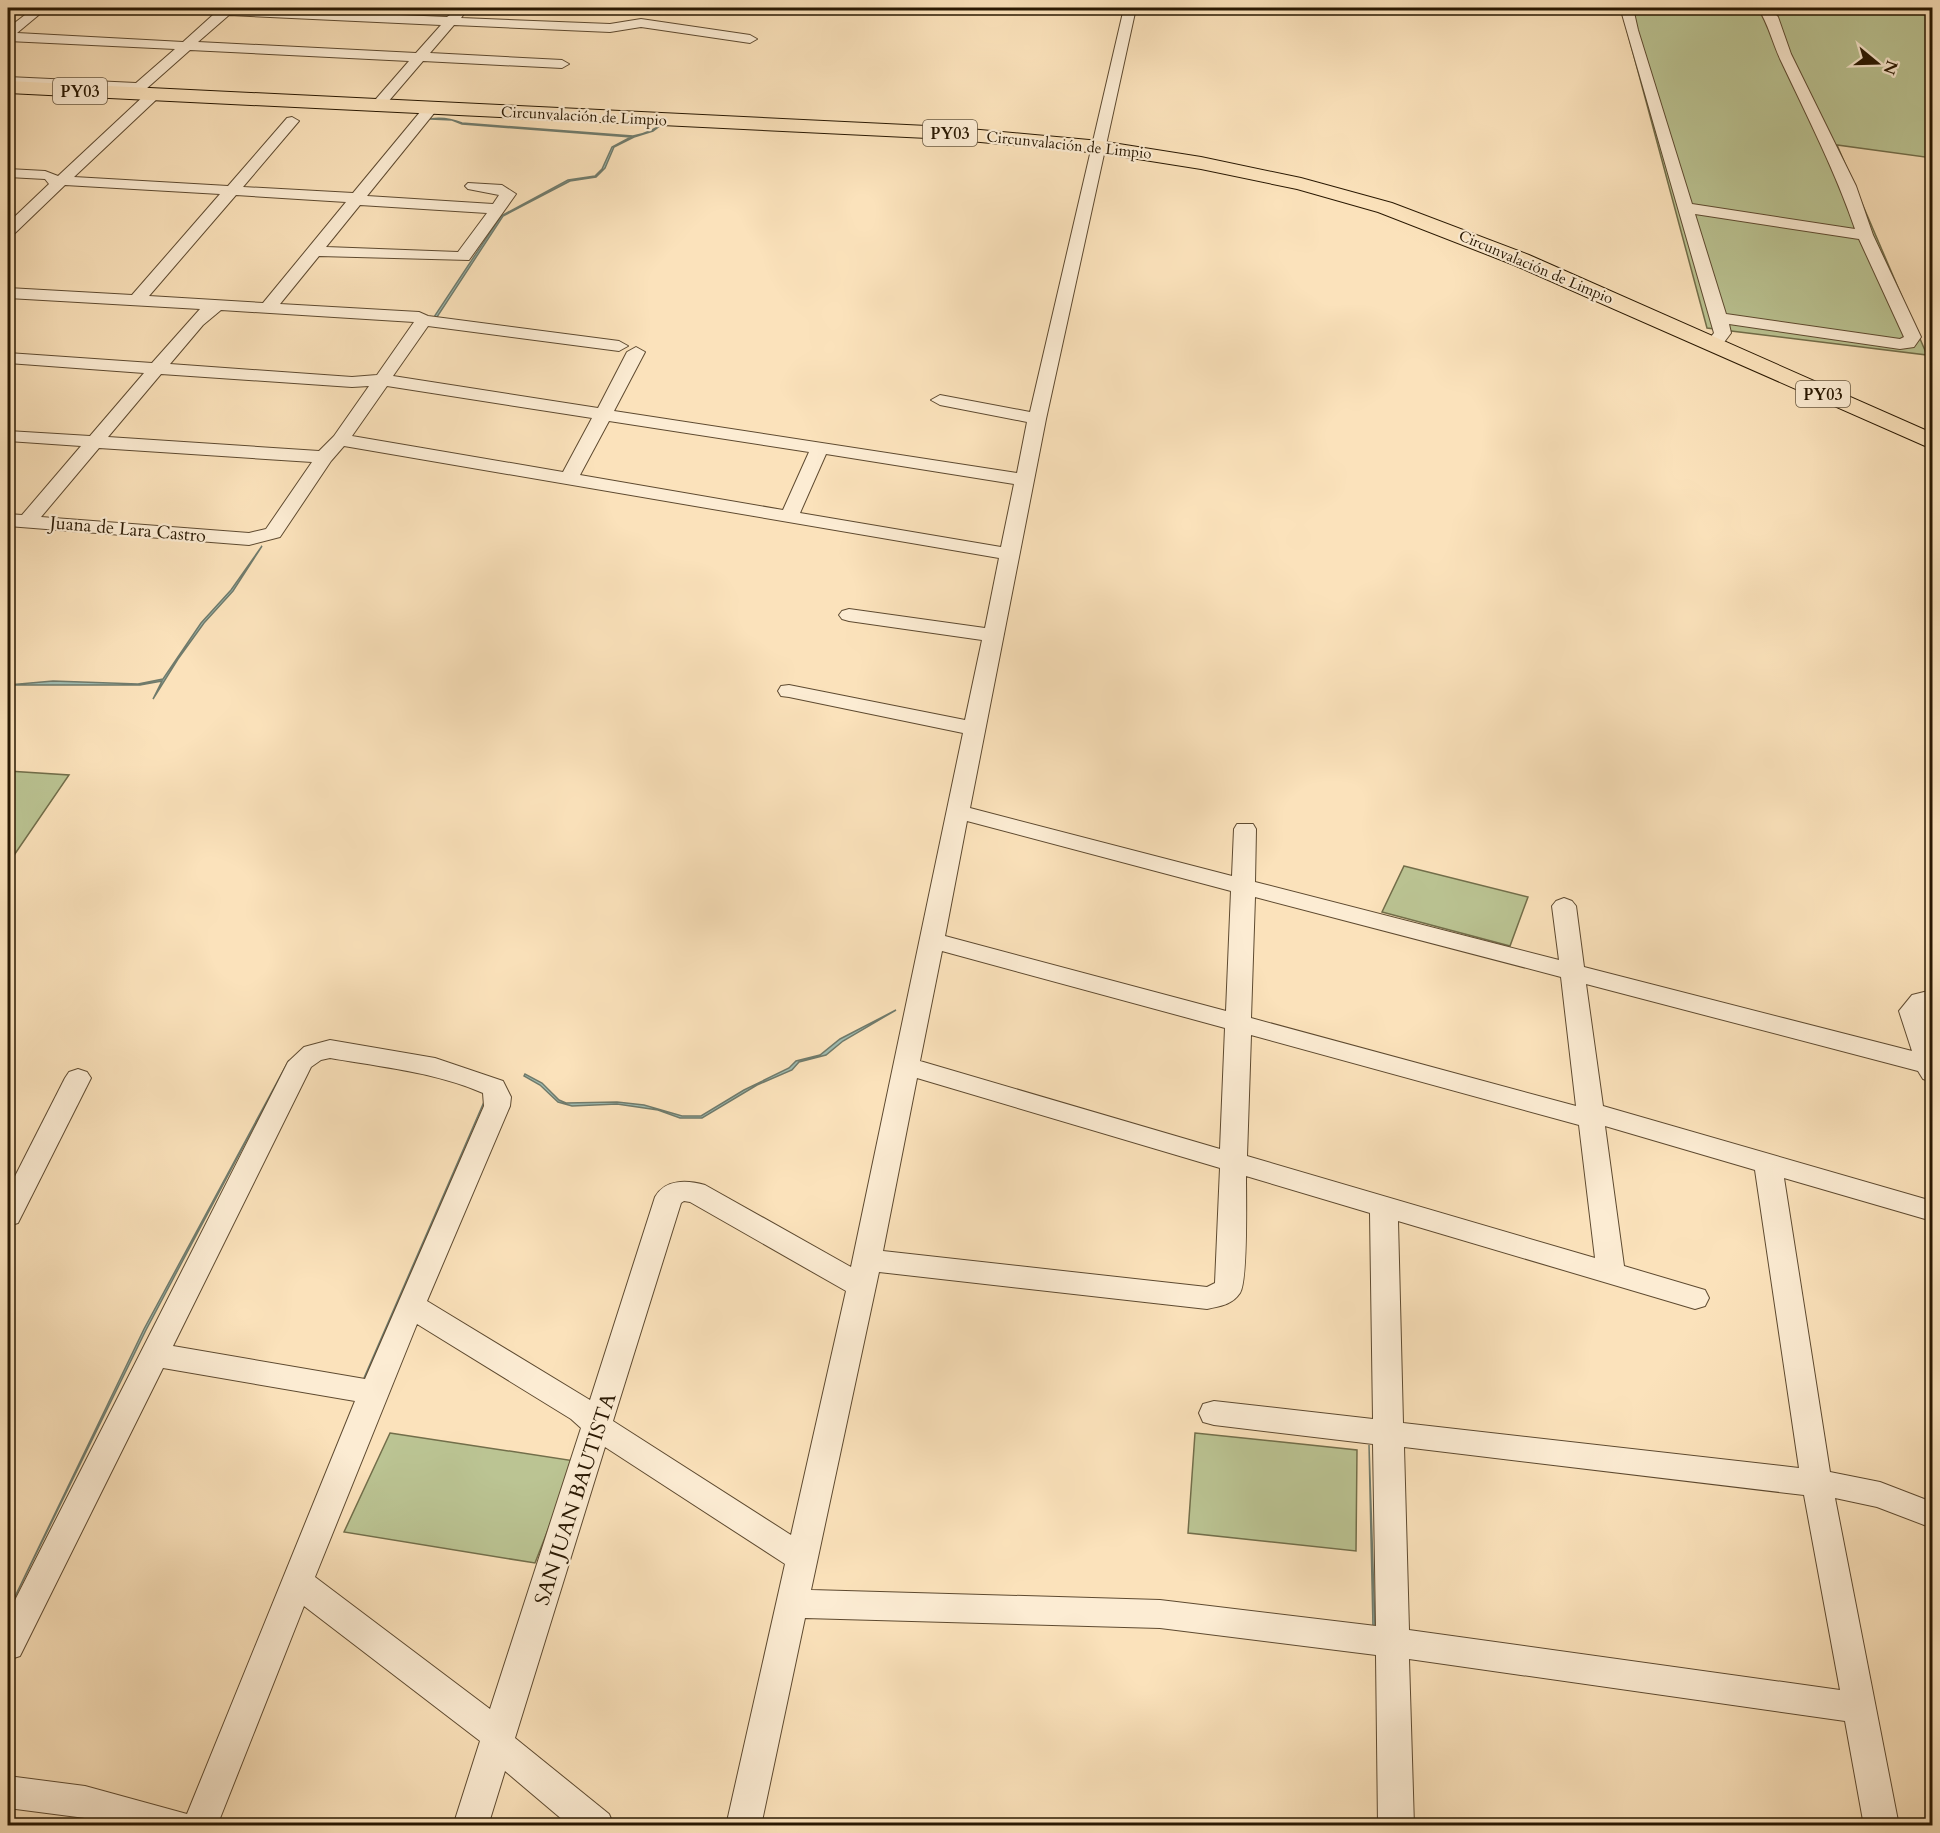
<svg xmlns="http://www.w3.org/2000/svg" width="1940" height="1833" font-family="Cardo,serif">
<rect width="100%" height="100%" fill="#fbe2bb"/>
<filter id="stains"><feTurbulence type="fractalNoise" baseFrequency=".00333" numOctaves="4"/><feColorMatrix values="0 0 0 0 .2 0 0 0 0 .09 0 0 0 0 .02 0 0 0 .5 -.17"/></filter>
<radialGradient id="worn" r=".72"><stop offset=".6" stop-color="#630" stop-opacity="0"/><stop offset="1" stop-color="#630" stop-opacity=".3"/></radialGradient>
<g fill="#bbc493" stroke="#726e4a" stroke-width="1.5">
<polygon points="1621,8 1932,8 1932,158 1837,145 1927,355 1707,328"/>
<polygon points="8,771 69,775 8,864"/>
<polygon points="1404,866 1528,897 1510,946 1382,912"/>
<polygon points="390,1433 575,1461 535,1563 344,1532"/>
<polygon points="1195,1433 1357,1450 1356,1551 1188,1533"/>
</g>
<g fill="#9fbdb3" stroke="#707b6c" stroke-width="1.5">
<path d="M430,119C441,117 452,119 462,123L633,136C644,134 656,129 665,122L653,131L634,137L614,147L605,168L596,177L570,181L503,216L437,317H434L501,216L568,180L595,176L602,169L612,147L631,137L462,124L452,120Z"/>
<polygon points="262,546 233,591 204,623 178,659 153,699 162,681 140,685 8,685 53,681 138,684 163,679 201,623 231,590"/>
<polygon points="896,1010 843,1041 826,1055 799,1062 792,1070 757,1085 702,1118 680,1118 658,1110 617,1104 572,1106 558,1102 540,1085 524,1076 525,1074 542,1083 559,1100 566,1103 617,1102 644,1105 682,1116 701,1116 744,1090 789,1068 796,1061 820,1055 840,1039"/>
<polygon points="289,1060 146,1330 8,1611 144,1329"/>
<polygon points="487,1095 365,1378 364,1378"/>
<polygon points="1369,1445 1375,1628 1373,1628"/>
</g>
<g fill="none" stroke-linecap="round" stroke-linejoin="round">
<defs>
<g id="minor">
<path d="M34,8H47L17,33L183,42L214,14L167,12L161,8H239L447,17L457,10L464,14L461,18L610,24L641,19L750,35L757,39L750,43L641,27L610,32L454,25L430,53L562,60L569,64L562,68L423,61L381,110L376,111L369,107L409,61L190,50L137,97L132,98L125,94L127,91L8,85V77L136,83L175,49L8,41V28ZM229,15L441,25L416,53L198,42Z"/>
<path d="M1124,8H1136L1046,419L970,808L1232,876L1234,829L1237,824H1253L1256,829L1255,882L1559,960L1552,906L1556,901L1564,898L1572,901L1576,906L1584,967L1912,1051L1899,1011L1912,995L1932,990V1006L1925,1012L1932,1035V1082L1923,1079L1918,1071L1586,984L1603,1106L1932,1201V1221L1784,1178L1830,1472L1880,1482L1932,1502V1528L1877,1507L1835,1498L1899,1826H1864L1845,1721L1409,1659L1414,1826H1378L1376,1655L1160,1628L805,1618L761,1826H726L785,1564L605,1447L515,1738L609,1814L614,1826H570L505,1771L488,1826H453L480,1741L304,1606L217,1826H112L85,1818L8,1808V1776L85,1786L187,1814L355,1401L163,1368L20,1656L8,1660V1614L288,1062L304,1047L330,1040L435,1058L503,1081L511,1097L510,1106L427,1301L590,1400L655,1197C665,1179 687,1180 705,1185L851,1267L963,733L789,697L781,696L778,691L781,686L789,685L965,720L982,640L849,621L842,619L839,615L842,611L849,609L985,628L999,558L344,446L331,461L280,537L249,545L8,526V514L22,515L81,446L8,441V431L90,436L144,373L8,363V353L152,363L200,309L8,298V288L132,295L220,194L65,185L14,234L8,236V223L49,184L45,179L8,177V169L45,171L58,176L148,92H158V98L74,177L228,186L287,118L292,117L299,121L243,187L353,193L425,106H435V112L367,196L493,204L499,195L468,189L465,186L468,183L502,185L516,194L469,260L319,256L280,304L419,312L428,316L619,341L628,346L619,351L428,326L393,376L598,408L627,352L636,347L645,352L614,411L1017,473L1027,422L940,405L931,400L940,395L1030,412ZM236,195L346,202L263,303L149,296ZM360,205L487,213L458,252L326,247ZM221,310L414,322L377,375L352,377L170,364L203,325ZM161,374L352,387L369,386L334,436L319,451L108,437ZM387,386L592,418L563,472L352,436ZM609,421L809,452L783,510L580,475ZM99,448L312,462L266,529L249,533L41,517ZM826,454L1014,484L1001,547L800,513ZM967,821L1231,891L1226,1011L945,936ZM1255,897L1561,977L1576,1106L1251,1018ZM942,951L1225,1028L1220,1149L920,1061ZM1251,1035L1579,1125L1595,1258L1247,1156ZM330,1058C382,1067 434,1072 483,1093L484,1106L365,1379L173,1346L311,1067L321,1060ZM917,1078L1220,1168L1215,1283L1207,1287L883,1251ZM1605,1126L1755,1170L1799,1468L1403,1423L1398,1221L1695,1309L1705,1306L1709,1298L1705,1290L1624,1266ZM1246,1176L1370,1213L1373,1419L1214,1401L1203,1404L1199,1413L1203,1422L1214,1425L1373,1444L1376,1626L1160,1600L811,1590L879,1272L1207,1309C1220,1306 1232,1305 1240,1293C1248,1281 1246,1197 1246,1176ZM684,1201L690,1202L846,1291L791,1535L613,1421L681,1203ZM417,1324L571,1419L581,1428L490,1709L315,1577ZM1404,1447L1804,1495L1840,1690L1409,1630Z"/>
<path d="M1592,8H1633L1638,30L1692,204L1855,229C1835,171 1808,118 1782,63C1773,45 1769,25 1758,8H1770L1778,17L1791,54L1856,186L1873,235L1921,337L1914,347L1900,349L1729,324L1731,333L1719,349H1707L1704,345L1714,333L1622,14L1598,12ZM1695,214L1859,239L1904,337L1900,339L1726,314Z"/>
<polygon points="78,1069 87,1072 91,1078 18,1223 8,1226 8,1190 65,1078 69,1072"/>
</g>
<polygon id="highway" points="8,81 948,127 1100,141 1201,157 1301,178 1392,203 1529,255 1932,433 1932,449 1514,265 1378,212 1297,189 1201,169 1100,153 948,139 8,93"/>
</defs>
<use href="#minor" stroke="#5e4a30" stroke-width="2"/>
<use href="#highway" stroke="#291802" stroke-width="2"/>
<use href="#minor" fill="#fcecd3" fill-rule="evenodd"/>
<use href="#highway" fill="#fbe2bb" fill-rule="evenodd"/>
</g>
<g text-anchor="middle" stroke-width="4.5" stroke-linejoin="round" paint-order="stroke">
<g font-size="15" fill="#291802" stroke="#fcecd3">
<text transform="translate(584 116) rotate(3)" y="5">Circunvalación de Limpio</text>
<text transform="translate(1069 145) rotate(6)" y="5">Circunvalación de Limpio</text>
<text transform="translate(1536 267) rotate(23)" y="5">Circunvalación de Limpio</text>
</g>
<g fill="#fcecd3" stroke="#685841" stroke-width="1.5">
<rect x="53" y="78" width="54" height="26" rx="4.5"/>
<rect x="923" y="120" width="54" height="26" rx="4.5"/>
<rect x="1796" y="381" width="54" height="26" rx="4.5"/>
</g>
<g font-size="16" font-weight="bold" fill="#291802">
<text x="80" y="97">PY03</text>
<text x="950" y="139">PY03</text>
<text x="1823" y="400">PY03</text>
</g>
<g font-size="18" fill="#291802" stroke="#fcecd3">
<text transform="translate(128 529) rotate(5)" y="6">Juana de Lara Castro</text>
</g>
<g font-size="21" fill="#291802" stroke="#fcecd3">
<text transform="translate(575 1499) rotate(-72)" y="7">SAN JUAN BAUTISTA</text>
</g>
</g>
<rect width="1940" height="1833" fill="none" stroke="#fbe2bb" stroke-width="30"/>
<rect x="9" y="9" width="1922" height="1815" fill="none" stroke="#291802" stroke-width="3"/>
<rect x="15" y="15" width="1910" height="1803" fill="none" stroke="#291802" stroke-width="1.5"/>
<g transform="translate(1877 63) rotate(109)" stroke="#fcecd3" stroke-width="4.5" paint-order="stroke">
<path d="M0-4.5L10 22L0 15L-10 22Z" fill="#291802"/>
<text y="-9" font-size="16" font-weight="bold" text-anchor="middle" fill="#291802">N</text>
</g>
<rect width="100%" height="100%" filter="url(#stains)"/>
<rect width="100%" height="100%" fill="url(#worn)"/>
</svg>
